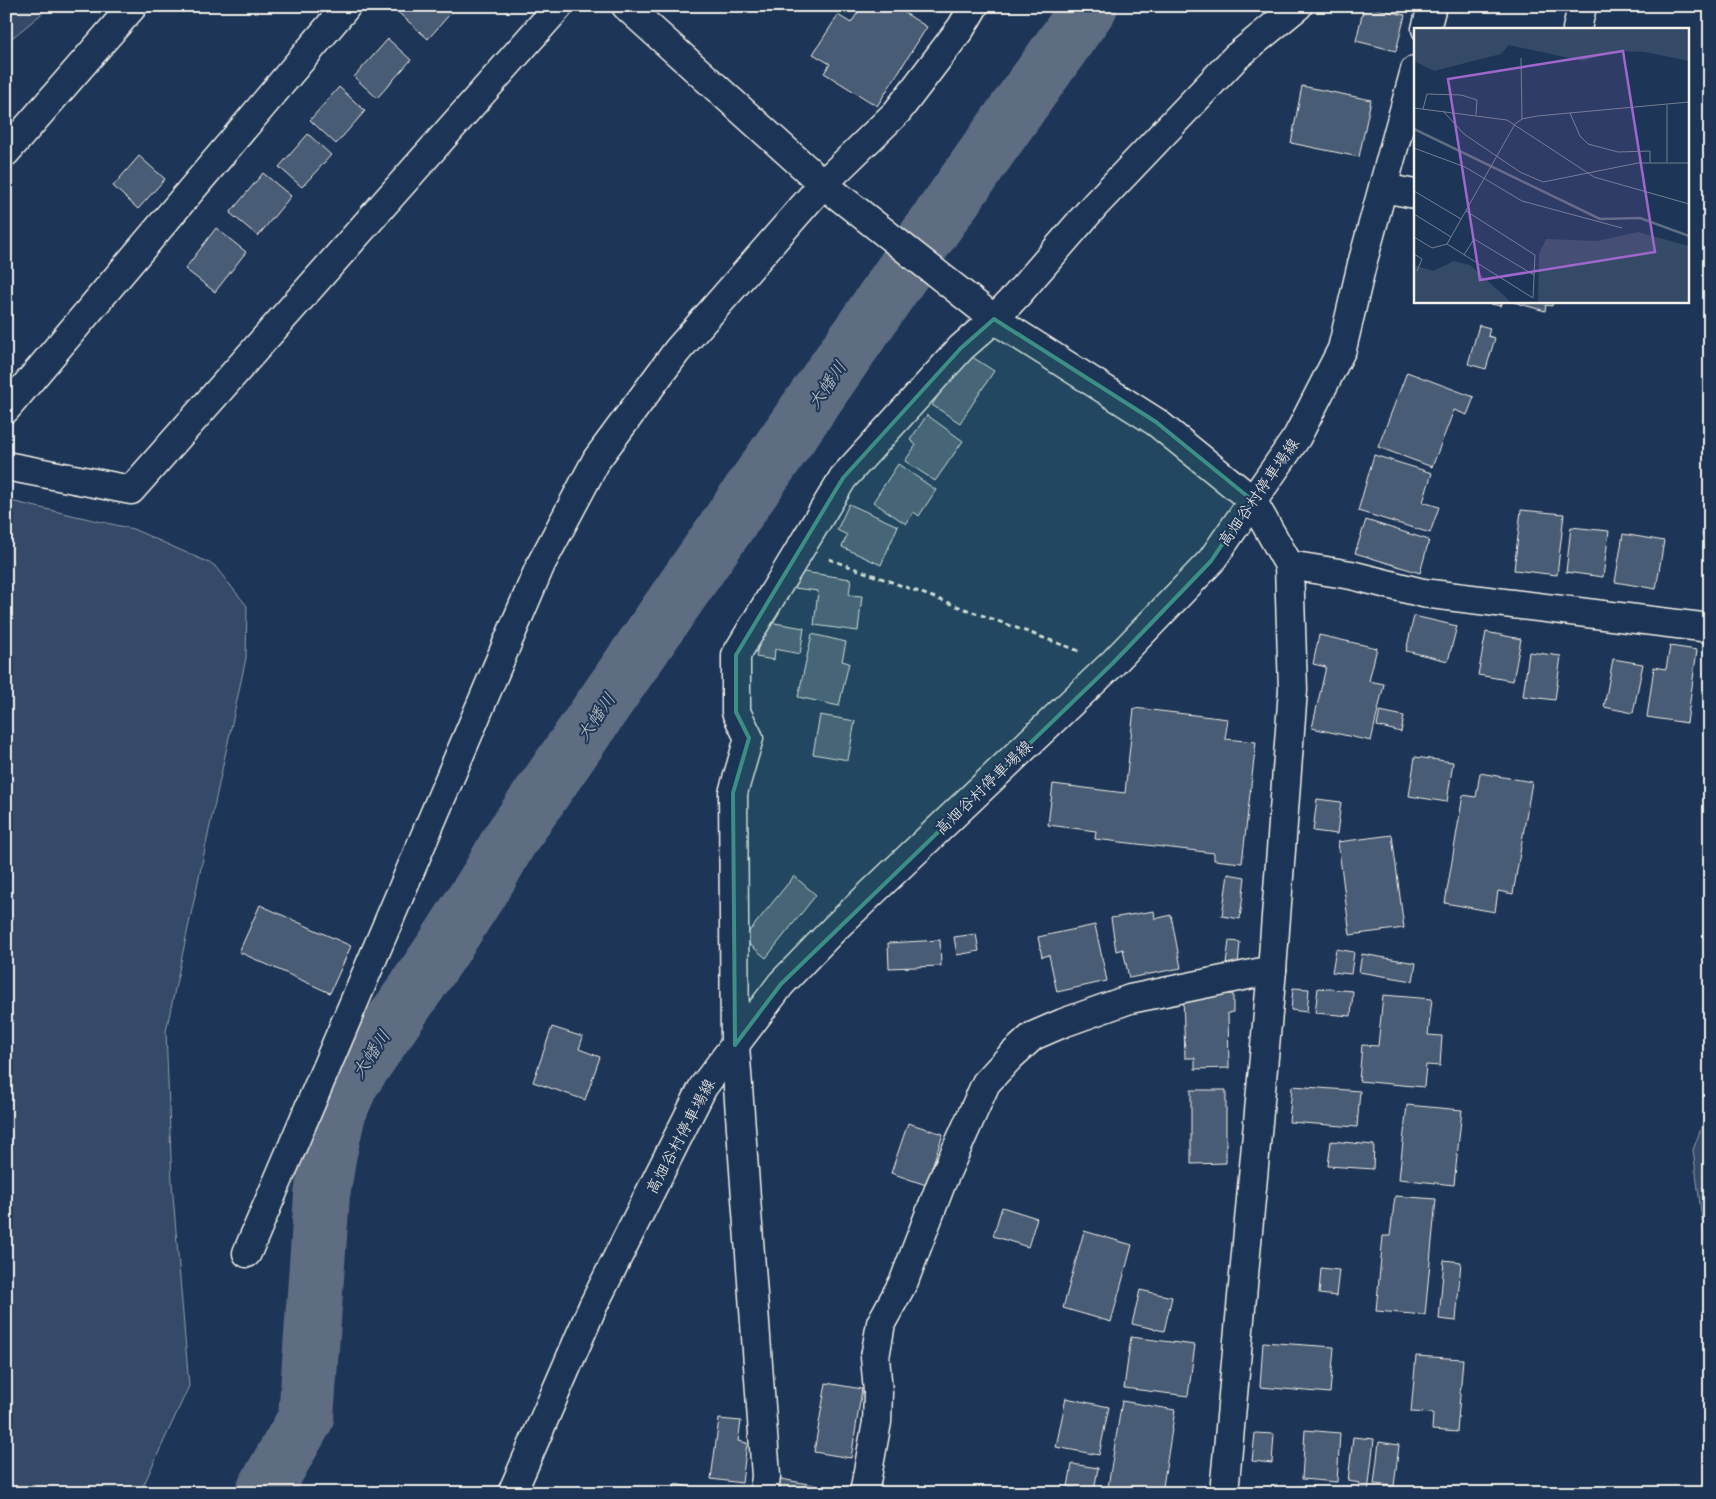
<svg xmlns="http://www.w3.org/2000/svg" width="1716" height="1499" font-family="'Comic Neue','Klee One',sans-serif">
<rect width="100%" height="100%" fill="#1d3557"/>
<filter id="ink" filterUnits="userSpaceOnUse"><feTurbulence type="fractalNoise" baseFrequency=".02" numOctaves="2"/><feDisplacementMap in="SourceGraphic" scale="10" xChannelSelector="R" yChannelSelector="G"/><feConvolveMatrix kernelMatrix="1 2 1 2 8 2 1 2 1" color-interpolation-filters="sRGB"/></filter>
<g filter="url(#ink)">
<g fill="#354a67" stroke="#949ea8">
<polygon points="6,6 51,6 6,43"/>
<polygon points="6,500 133,529 214,565 247,606 246,658 166,1031 172,1183 189,1386 140,1493 6,1493"/>
<polygon points="1710,1104 1710,1281 1693,1150"/>
</g>
<g fill="none" stroke-linecap="round" stroke-linejoin="round">
<polyline stroke="#5e6d82" stroke-width="56" points="263,1493 306,1418 322,1195 329,1153 338,1113 351,1083 442,950 490,875 509,841 926,238 1090,6"/>
</g>
<g fill="#485b74" stroke="#f4f1e8">
<polygon points="391,6 457,6 428,39"/>
<polygon points="862,6 894,6 927,27 877,106 824,73 830,64 813,54 838,15 851,23"/>
<polygon points="1364,6 1405,15 1396,51 1356,41"/>
<polygon points="388,39 411,60 377,98 354,77"/>
<polygon points="1302,86 1371,100 1359,157 1291,143"/>
<polygon points="339,87 365,111 336,144 310,120"/>
<polygon points="308,134 331,155 302,187 279,167"/>
<polygon points="139,156 165,179 138,209 113,186"/>
<polygon points="263,173 291,196 258,236 230,213"/>
<polygon points="216,228 246,252 215,292 185,269"/>
<polygon points="1491,301 1503,301 1501,306 1491,304"/>
<polygon points="1510,301 1553,301 1552,306 1546,305 1545,311"/>
<polygon points="1479,325 1490,328 1488,336 1495,338 1486,369 1468,364"/>
<polygon points="966,353 994,371 960,423 932,405"/>
<polygon points="1407,372 1474,397 1467,415 1454,410 1432,467 1378,447"/>
<polygon points="927,415 963,441 935,481 905,461 916,445 910,440"/>
<polygon points="1374,455 1432,473 1423,502 1439,507 1430,533 1358,511"/>
<polygon points="898,464 936,490 919,516 914,512 906,524 873,502"/>
<polygon points="1710,490 1710,538 1702,536"/>
<polygon points="849,504 898,526 881,565 842,547 847,535 837,530"/>
<polygon points="1521,510 1564,514 1557,575 1514,570"/>
<polygon points="1366,520 1429,540 1420,573 1355,553"/>
<polygon points="1571,527 1609,531 1603,577 1566,572"/>
<polygon points="1623,534 1664,541 1656,589 1615,582"/>
<polygon points="797,571 851,579 849,595 862,596 858,631 814,625 818,591 794,588"/>
<polygon points="1414,616 1457,626 1448,661 1406,651"/>
<polygon points="763,621 804,628 800,654 775,649 774,660 756,657"/>
<polygon points="1486,632 1521,639 1513,681 1478,675"/>
<polygon points="812,634 846,642 842,661 849,663 839,706 798,697"/>
<polygon points="1319,635 1377,648 1369,681 1384,684 1371,741 1312,728 1326,667 1313,664"/>
<polygon points="1670,646 1697,650 1687,723 1647,717 1654,667 1666,669"/>
<polygon points="1529,652 1561,656 1555,700 1523,696"/>
<polygon points="1613,659 1643,664 1633,713 1604,707"/>
<polygon points="1134,708 1228,719 1225,739 1256,742 1242,863 1214,860 1214,853 1095,839 1096,831 1048,825 1053,784 1125,793"/>
<polygon points="1380,711 1404,716 1401,732 1377,726"/>
<polygon points="820,715 855,721 848,760 813,754"/>
<polygon points="1415,757 1453,762 1447,802 1409,796"/>
<polygon points="1480,773 1532,782 1513,894 1498,891 1495,912 1445,903 1463,795 1476,797"/>
<polygon points="1317,799 1341,802 1337,834 1313,831"/>
<polygon points="1392,835 1404,928 1350,935 1338,842"/>
<polygon points="1228,874 1245,877 1240,919 1222,916"/>
<polygon points="794,876 816,895 766,958 743,939"/>
<polygon points="260,905 351,946 330,993 239,952"/>
<polygon points="1154,911 1155,919 1171,915 1181,968 1129,978 1123,949 1116,951 1111,918"/>
<polygon points="1095,925 1107,981 1057,992 1049,955 1042,957 1038,937"/>
<polygon points="976,934 979,951 957,955 954,937"/>
<polygon points="940,940 941,966 889,968 888,943"/>
<polygon points="1229,941 1240,942 1238,965 1226,964"/>
<polygon points="1336,949 1354,952 1351,974 1332,972"/>
<polygon points="1362,954 1416,963 1413,981 1359,972"/>
<polygon points="1293,988 1309,989 1307,1012 1291,1010"/>
<polygon points="1318,988 1353,991 1351,1016 1315,1013"/>
<polygon points="1233,994 1233,1012 1228,1013 1229,1068 1195,1069 1195,1058 1185,1058 1183,995"/>
<polygon points="1383,995 1432,999 1428,1035 1442,1036 1440,1066 1426,1065 1424,1087 1359,1081 1362,1045 1378,1046"/>
<polygon points="552,1027 583,1037 579,1049 600,1057 585,1100 533,1082"/>
<polygon points="1292,1086 1360,1091 1357,1127 1289,1122"/>
<polygon points="1191,1090 1226,1090 1226,1163 1191,1164"/>
<polygon points="1407,1105 1462,1110 1454,1185 1399,1179"/>
<polygon points="908,1123 943,1134 926,1185 891,1173"/>
<polygon points="1331,1141 1374,1145 1373,1169 1328,1166"/>
<polygon points="1395,1196 1436,1199 1425,1315 1376,1311 1383,1236 1390,1236"/>
<polygon points="1002,1207 1037,1218 1028,1247 993,1236"/>
<polygon points="1084,1231 1132,1245 1111,1322 1063,1308"/>
<polygon points="1444,1260 1461,1262 1456,1321 1439,1319"/>
<polygon points="1321,1268 1339,1270 1336,1296 1319,1294"/>
<polygon points="1140,1290 1172,1297 1164,1331 1132,1324"/>
<polygon points="1131,1337 1195,1345 1188,1396 1124,1388"/>
<polygon points="1263,1342 1334,1347 1330,1393 1260,1387"/>
<polygon points="1416,1356 1463,1359 1457,1432 1432,1430 1433,1413 1411,1412"/>
<polygon points="826,1383 862,1389 851,1458 814,1452"/>
<polygon points="1066,1398 1109,1407 1099,1455 1056,1447"/>
<polygon points="1122,1401 1175,1410 1162,1493 1107,1493"/>
<polygon points="719,1419 741,1421 738,1441 747,1443 742,1483 711,1479"/>
<polygon points="1305,1430 1340,1433 1337,1482 1302,1479"/>
<polygon points="1255,1433 1274,1434 1272,1463 1252,1461"/>
<polygon points="1353,1437 1374,1439 1368,1493 1359,1492 1360,1483 1348,1481"/>
<polygon points="1379,1442 1399,1445 1394,1486 1374,1484"/>
<polygon points="1072,1464 1098,1468 1094,1491 1068,1487"/>
<polygon points="776,1478 851,1492 851,1493 773,1493"/>
<polygon points="675,1484 699,1489 699,1493 673,1493"/>
</g>
<g fill="none" stroke-linecap="round" stroke-linejoin="round">
<defs>
<g id="minor">
<polyline points="626,6 823,184 978,306 994,319 1156,422 1252,500 1289,565 1293,690 1272,970 1224,1493"/>
<polyline points="1577,29 1582,6"/>
<polyline points="6,152 133,6"/>
<polyline points="1383,188 1415,194"/>
<polyline points="6,409 345,8 342,6"/>
<polyline points="6,466 131,490 559,6"/>
<polyline points="1289,565 1351,575 1423,593 1710,628"/>
<polyline points="247,1253 541,564 597,459 677,351 823,184 897,112 961,28 974,6"/>
<polyline points="764,1493 766,1476 735,1045 733,793 749,738 736,712 736,655 843,478 961,348 994,319 1017,295 1095,205 1236,57 1298,6"/>
<polyline points="864,1493 877,1422 878,1392 875,1357 881,1323 904,1281 941,1184 986,1083 1010,1057 1033,1036 1063,1023 1130,999 1272,970"/>
</g>
<g id="secondary">
<polyline points="1426,29 1432,6"/>
<polyline points="512,1493 593,1306 703,1087 781,984 835,928 1113,663 1211,561 1297,437 1342,349 1362,264 1415,70"/>
</g>
</defs>
<use href="#minor" stroke="#f4f1e8" stroke-width="31"/>
<use href="#secondary" stroke="#f4f1e8" stroke-width="31"/>
<polyline stroke="#f4f1e8" stroke-width="3" stroke-dasharray="5 4" stroke-linecap="butt" points="829,559 1082,652"/>
<use href="#minor" stroke="#1d3557" stroke-width="28"/>
<use href="#secondary" stroke="#1d3557" stroke-width="28"/>
</g>
</g>
<path fill="#3d8f86" fill-opacity="0.2" stroke="#3d8f86" stroke-width="4" stroke-linejoin="round" d="M994,319L1156,422L1252,500L1211,561L1113,663L781,984L735,1045L733,793L749,738L736,712V655L843,478L961,348Z"/>
<g text-anchor="middle" stroke-width="4" stroke-linejoin="round" paint-order="stroke">
<g font-size="16" fill="#f4f1e8" stroke="#1d3557">
<text transform="translate(1258 492) rotate(-55)" y="6">高畑谷村停車場線</text>
<text transform="translate(983 787) rotate(-44)" y="6">高畑谷村停車場線</text>
<text transform="translate(680 1136) rotate(-62)" y="6">高畑谷村停車場線</text>
</g>
<g font-size="18" font-style="italic" fill="#c0c3c4" stroke="#1d3557">
<text transform="translate(827 385) rotate(-55)" y="6">大幡川</text>
<text transform="translate(596 717) rotate(-55)" y="6">大幡川</text>
<text transform="translate(371 1054) rotate(-56)" y="6">大幡川</text>
</g>
</g>
<g transform="translate(1414 28)">
<rect width="275" height="275" fill="#1d3557"/>
<path d="M0,0H275V33L231,24L201,23L169,33L95,17L87,26L20,43L0,33ZM224,204L275,218V275H124L125,226L132,211L183,213ZM40,233L56,237L98,275H0V237L19,243Z" fill="#354a67"/>
<path fill="none" stroke="#5e6d82" stroke-width="2.5" d="M0,101L186,191L226,190L275,208"/>
<path fill="none" stroke="#738091" stroke-width="1" d="M107,30L108,91M253,77V134M0,80L93,92L180,149L275,176M9,81L13,66L47,67L63,72L62,87M29,83L50,106L106,144L129,154L224,135H275M156,85L166,108L174,116L204,124L236,123V135M0,120L51,139L108,173L208,200M0,163L47,191M52,183L121,227L119,270L33,216L101,96L108,91L123,88L275,74M0,186L37,209M0,209L18,220L33,216M0,226L8,231L3,243M50,227L60,211L120,247"/>
<path fill="#9f67cb" fill-opacity="0.15" stroke="#9f67cb" stroke-width="2.5" d="M209,23L241,224L66,252L34,51Z"/>
<rect width="275" height="275" fill="none" stroke="#f4f1e8" stroke-width="2.5"/>
</g>
<rect width="1716" height="1499" fill="none" stroke="#1d3557" stroke-width="25"/>
<rect x="12" y="12" width="1691" height="1474" fill="none" stroke="#f4f1e8" stroke-width="2" filter="url(#ink)"/>
</svg>
